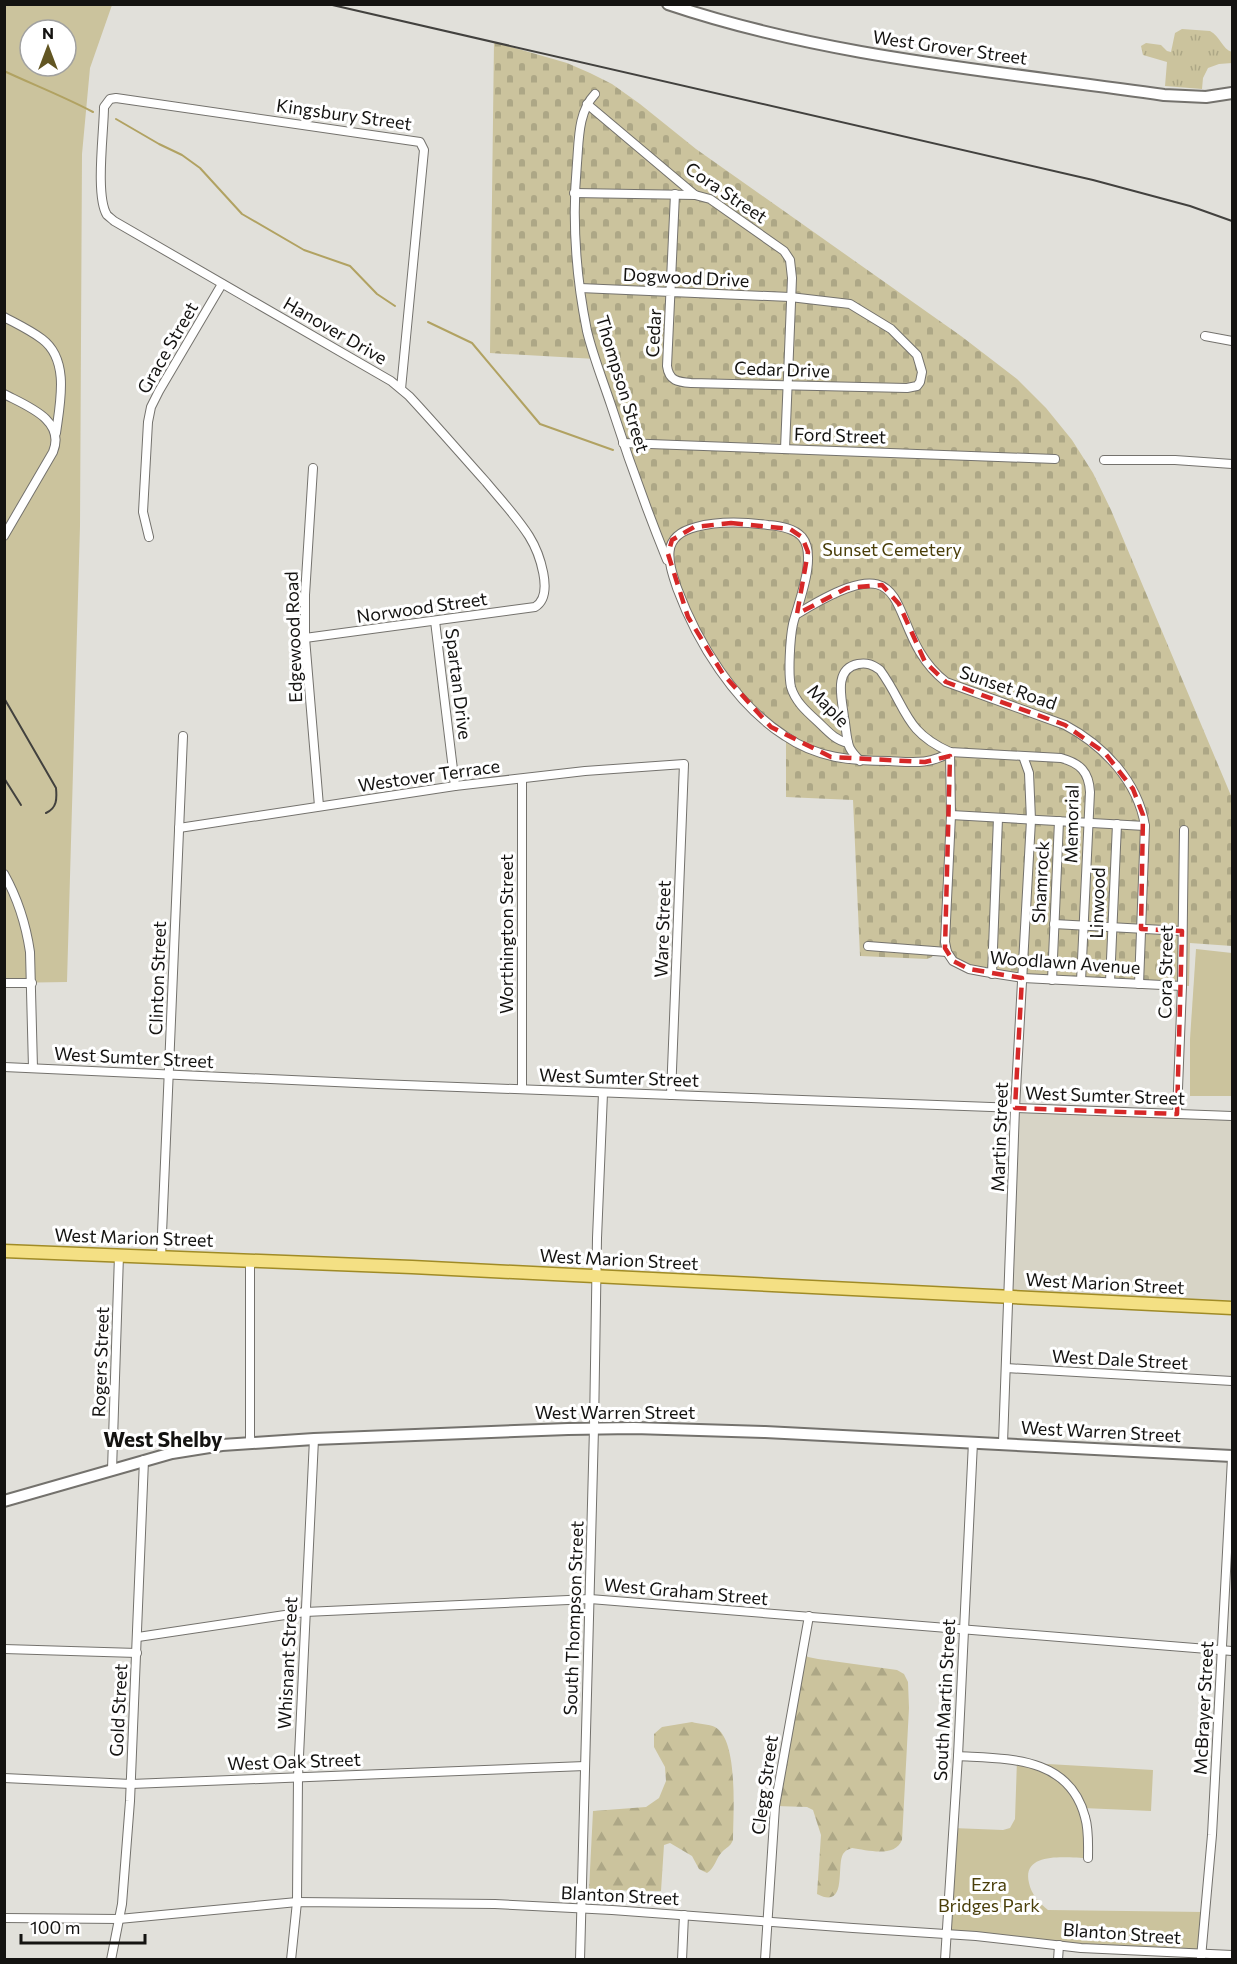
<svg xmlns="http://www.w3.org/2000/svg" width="1237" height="1964" font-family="Commissioner,sans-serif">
<defs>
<pattern id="grass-tufts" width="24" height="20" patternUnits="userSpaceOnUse" patternTransform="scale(1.5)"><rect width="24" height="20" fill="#cbc39d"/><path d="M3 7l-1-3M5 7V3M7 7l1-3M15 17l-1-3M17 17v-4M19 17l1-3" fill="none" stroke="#ada786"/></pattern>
<pattern id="forest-firs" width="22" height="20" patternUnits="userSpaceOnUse" patternTransform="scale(1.5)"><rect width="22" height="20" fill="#cbc39d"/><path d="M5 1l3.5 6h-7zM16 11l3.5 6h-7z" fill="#ada786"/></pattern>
<pattern id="cemetery-stones" width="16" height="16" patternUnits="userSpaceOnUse" patternTransform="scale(1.5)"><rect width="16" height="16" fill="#cbc39d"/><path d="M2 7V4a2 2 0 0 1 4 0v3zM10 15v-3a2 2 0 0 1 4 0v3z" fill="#ada786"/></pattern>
</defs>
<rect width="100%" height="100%" fill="#e1e0da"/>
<polygon fill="#d7d4c6" points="1015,1108 1232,1116 1232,1308 1009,1297"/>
<path fill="url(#grass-tufts)" d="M1182,29L1210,31C1220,36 1222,49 1232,52V63L1219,64L1208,68L1203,78L1202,89L1165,86L1167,62L1143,55L1141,46L1146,43L1161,45L1167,51L1171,52L1175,33Z"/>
<g fill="url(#forest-firs)">
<path d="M802,1652L808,1657L818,1659L897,1670L904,1674L908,1682L909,1708L902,1840C895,1858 867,1850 852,1848C847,1850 846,1850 843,1854C836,1866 848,1910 817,1894L821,1835L813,1810L807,1807L775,1806Z"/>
<path d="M692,1722C699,1724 709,1724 715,1727C739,1740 733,1815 733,1840C730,1847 727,1847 722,1852C716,1858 715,1868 707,1873L699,1869L692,1856L670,1843L664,1845L661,1891L589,1890L593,1811L646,1807L659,1798L666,1781L665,1767L654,1747V1734L662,1727Z"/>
</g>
<polygon fill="url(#cemetery-stones)" points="494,42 567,63 590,73 612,84 640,104 696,149 961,336 1017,379 1046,408 1072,440 1093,473 1111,510 1232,798 1232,946 1190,943 1189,986 1023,978 985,972 935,951 932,957 927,959 860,956 853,800 786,797 786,737 771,727 723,674 688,617 596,359 490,353"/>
<g fill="#cbc39d" fill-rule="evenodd">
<path d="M5,5H112L90,68L82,154L80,526L67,982L5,983ZM30,30H66V66H30Z"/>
<polygon points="1196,949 1232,953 1232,1096 1190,1096 1190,1039"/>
<path d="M1017,1760L1030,1763L1153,1770L1151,1811L1083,1808L1088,1858C1069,1858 1021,1850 1029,1883C1031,1894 1040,1904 1048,1910L1205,1912L1201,1955L945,1934L953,1828L1003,1830L1010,1828L1015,1819Z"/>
</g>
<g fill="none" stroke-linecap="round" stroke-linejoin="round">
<g stroke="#b1a262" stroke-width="2">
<path d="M4,71C34,85 65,97 93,112"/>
<polyline points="116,119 159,144 182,155 200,168 242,214 304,250 350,266 377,294 395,306"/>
<polyline points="428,322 472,343 540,424 613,450"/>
</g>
<defs>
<g id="street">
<path d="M595,94C578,112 579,139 577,163C572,218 576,277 587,331C593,356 603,381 611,405C628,458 646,508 667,560"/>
<polyline points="587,104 695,195 710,199 784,251 790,260 792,278 785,449"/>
<polyline points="574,193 695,195"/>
<path d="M580,288L790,297L850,304L891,329L917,355L922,372L920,382L917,386L907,388L691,383C678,382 669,381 667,366L675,194"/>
<path d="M4,317C17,324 30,330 42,339C70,360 60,403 56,433"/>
<polyline points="1205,336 1232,341"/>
<path d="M4,394C27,406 66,420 53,452L4,536"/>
<polyline points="623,443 1055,459"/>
<polyline points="1104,460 1175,460 1232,464"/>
<polyline points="313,468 305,595 305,638 319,806"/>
<polyline points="149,537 143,512 148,422 151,407 159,391 222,284"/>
<path d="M797,614C926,534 879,630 946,682L1065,725C1103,745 1138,781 1145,826L1139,984"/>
<polyline points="435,621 455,786"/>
<path d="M305,638L535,607C555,595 539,552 529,536C517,517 500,499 486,482C460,453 435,424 409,396L391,381L114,221C113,220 108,216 107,215C95,196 104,131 104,107L110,99L116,98L420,142L424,150L401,389"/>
<path d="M848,743C834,740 826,729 816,720C806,711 795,701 791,687C788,674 790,638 793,624C798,603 818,556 802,537C794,528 780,526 768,525C745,522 718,521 696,527C660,536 668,561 677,588C697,642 735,704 785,736C817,758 851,761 889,761C911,762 931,765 950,752"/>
<polyline points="950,752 951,815 945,942 947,952 953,961 969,969 985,972 1023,978 1182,986"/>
<path d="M860,761C856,756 851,752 849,746C846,737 846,726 844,717C842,699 833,669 858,664C867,662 873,665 880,670C907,707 903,731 950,752L1061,758C1080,763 1089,772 1090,792L1081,981"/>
<polyline points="522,779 522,1089"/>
<polyline points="951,815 1145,826"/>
<polyline points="179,828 455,786 585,771 684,764 671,1095"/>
<path d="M4,874C18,899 26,925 30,952L33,1068"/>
<polyline points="1054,924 1182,931"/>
<polyline points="868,946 947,952"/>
<polyline points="992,974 998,818"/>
<polyline points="1052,980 1059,821"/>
<polyline points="1110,982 1117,824"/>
<polyline points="4,983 32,983"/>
<polyline points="4,1067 378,1084 1232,1116"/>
<polyline points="1177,1114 1182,986 1184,830"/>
<polyline points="161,1257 183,736"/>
<polyline points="1006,1368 1232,1381"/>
<polyline points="250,1443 250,1261"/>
<polyline points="1003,1443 1015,1108 1031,820 1029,773 1023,756"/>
<polyline points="112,1470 119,1255"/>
<polyline points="138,1637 305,1612 590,1599 1232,1651"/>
<polyline points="4,1649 137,1653"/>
<path d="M958,1756C1008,1759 1069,1756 1085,1817C1089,1830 1088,1845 1088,1858"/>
<polyline points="4,1778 131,1784 585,1766"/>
<polyline points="4,1918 119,1919 297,1902 495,1904 612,1910 853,1928 976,1936 1081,1948 1232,1955"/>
<polyline points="1201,1958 1212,1835 1232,1458"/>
<polyline points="111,1960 122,1904 130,1801 144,1460"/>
<polyline points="291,1960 297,1902 298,1777 314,1439"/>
<polyline points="580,1960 594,1428 597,1238 603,1093"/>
<polyline points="682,1960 684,1915"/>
<polyline points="765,1960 775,1806 809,1616"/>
<polyline points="945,1960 958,1756 973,1442"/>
<polyline points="1058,1960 1059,1945"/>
</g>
<g id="secondary">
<path d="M668,4C828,58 998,71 1164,95L1206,97L1232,93"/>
<polyline points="4,1501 172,1453 222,1445 314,1439 568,1429 634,1428 765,1432 1232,1456"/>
</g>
<polyline id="primary" points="4,1251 412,1267 1232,1308"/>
</defs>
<use href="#street" stroke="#74726d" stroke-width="10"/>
<use href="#secondary" stroke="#74726d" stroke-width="14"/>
<use href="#primary" stroke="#a08b26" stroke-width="15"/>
<use href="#street" stroke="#fff" stroke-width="8"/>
<use href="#secondary" stroke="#fff" stroke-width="10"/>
<use href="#primary" stroke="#f4e084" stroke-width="12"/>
<g stroke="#42413e" stroke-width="2">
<polyline points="328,4 1093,180 1190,206 1232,221"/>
<path d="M4,698L56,788C57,799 57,808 46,813"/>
<polyline points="4,778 21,805"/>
</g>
</g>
<path fill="none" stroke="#d62828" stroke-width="4.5" stroke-dasharray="12 8" stroke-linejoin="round" d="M731,523L790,529L802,537L808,552L797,614L847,588L882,585L899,604L925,662L946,682L1065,725L1105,753L1133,789L1143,815L1141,929L1182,931L1177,1114L1015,1108L1022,978L969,969L953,961L945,948L950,756L925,762L831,757L771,727L723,674L688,617L668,554L672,540L694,527Z"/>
<g text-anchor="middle" stroke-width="6" stroke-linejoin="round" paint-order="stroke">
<g font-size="18" fill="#141311" stroke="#fff">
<text transform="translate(950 48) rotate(8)" y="6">West Grover Street</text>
<text transform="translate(344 115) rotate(8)" y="6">Kingsbury Street</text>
<text transform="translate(726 193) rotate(34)" y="6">Cora Street</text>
<text transform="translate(686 278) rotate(3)" y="6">Dogwood Drive</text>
<text transform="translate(335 331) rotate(30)" y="6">Hanover Drive</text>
<text transform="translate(654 333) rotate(-87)" y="6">Cedar</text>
<text transform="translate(168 348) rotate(-60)" y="6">Grace Street</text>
<text transform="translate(782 370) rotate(2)" y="6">Cedar Drive</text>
<text transform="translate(622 384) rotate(73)" y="6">Thompson Street</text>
<text transform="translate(840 436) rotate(2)" y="6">Ford Street</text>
<text transform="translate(422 608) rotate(-8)" y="6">Norwood Street</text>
<text transform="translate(294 637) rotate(-92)" y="6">Edgewood Road</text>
<text transform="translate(458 684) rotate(83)" y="6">Spartan Drive</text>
<text transform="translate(1008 688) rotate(19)" y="6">Sunset Road</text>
<text transform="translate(828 706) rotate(46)" y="6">Maple</text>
<text transform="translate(429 776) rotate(-8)" y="6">Westover Terrace</text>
<text transform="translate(1072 824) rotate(-89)" y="6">Memorial</text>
<text transform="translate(1041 882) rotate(-87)" y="6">Shamrock</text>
<text transform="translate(1098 903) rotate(-88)" y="6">Linwood</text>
<text transform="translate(663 929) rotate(-88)" y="6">Ware Street</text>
<text transform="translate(507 934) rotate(-90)" y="6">Worthington Street</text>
<text transform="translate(1065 963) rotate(4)" y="6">Woodlawn Avenue</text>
<text transform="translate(1166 972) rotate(-89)" y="6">Cora Street</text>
<text transform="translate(158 978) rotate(-88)" y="6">Clinton Street</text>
<text transform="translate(134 1058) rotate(3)" y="6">West Sumter Street</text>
<text transform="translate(619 1078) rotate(2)" y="6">West Sumter Street</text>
<text transform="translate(1105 1096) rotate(2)" y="6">West Sumter Street</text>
<text transform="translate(1000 1137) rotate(-88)" y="6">Martin Street</text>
<text transform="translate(134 1238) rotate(2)" y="6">West Marion Street</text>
<text transform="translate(619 1260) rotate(3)" y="6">West Marion Street</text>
<text transform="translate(1105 1284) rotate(3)" y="6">West Marion Street</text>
<text transform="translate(1120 1360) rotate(3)" y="6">West Dale Street</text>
<text transform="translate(101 1362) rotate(-88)" y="6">Rogers Street</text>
<text x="615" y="1419">West Warren Street</text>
<text transform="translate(1101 1432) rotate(3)" y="6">West Warren Street</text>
<text transform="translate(686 1592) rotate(5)" y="6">West Graham Street</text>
<text transform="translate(574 1618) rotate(-88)" y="6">South Thompson Street</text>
<text transform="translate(288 1663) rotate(-87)" y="6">Whisnant Street</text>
<text transform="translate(945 1700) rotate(-87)" y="6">South Martin Street</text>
<text transform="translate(1204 1708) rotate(-87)" y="6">McBrayer Street</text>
<text transform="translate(119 1710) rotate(-87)" y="6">Gold Street</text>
<text transform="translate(294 1762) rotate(-2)" y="6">West Oak Street</text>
<text transform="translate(765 1785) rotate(-82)" y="6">Clegg Street</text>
<text transform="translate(620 1896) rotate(3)" y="6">Blanton Street</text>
<text transform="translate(1122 1934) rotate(4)" y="6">Blanton Street</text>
</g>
<g font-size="18" fill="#4a3e09" stroke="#fff">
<text x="892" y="556">Sunset Cemetery</text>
<text x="989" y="1891">Ezra<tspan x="989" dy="21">Bridges Park</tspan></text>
</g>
<g font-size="21" font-weight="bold" fill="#141311" stroke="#fff">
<text x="163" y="1447">West Shelby</text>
</g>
</g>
<rect width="1237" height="1964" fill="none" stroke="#141311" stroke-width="12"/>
<g transform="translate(48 48)"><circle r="28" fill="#ffffff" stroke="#a1a1a0" stroke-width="1.5"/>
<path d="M0-4.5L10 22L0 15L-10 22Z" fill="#625623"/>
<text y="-9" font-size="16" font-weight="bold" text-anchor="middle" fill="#141311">N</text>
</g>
<path d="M21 1934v9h124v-9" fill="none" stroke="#141311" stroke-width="3"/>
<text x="30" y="1934" font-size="18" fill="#141311" stroke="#ffffff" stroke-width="4.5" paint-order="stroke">100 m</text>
</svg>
